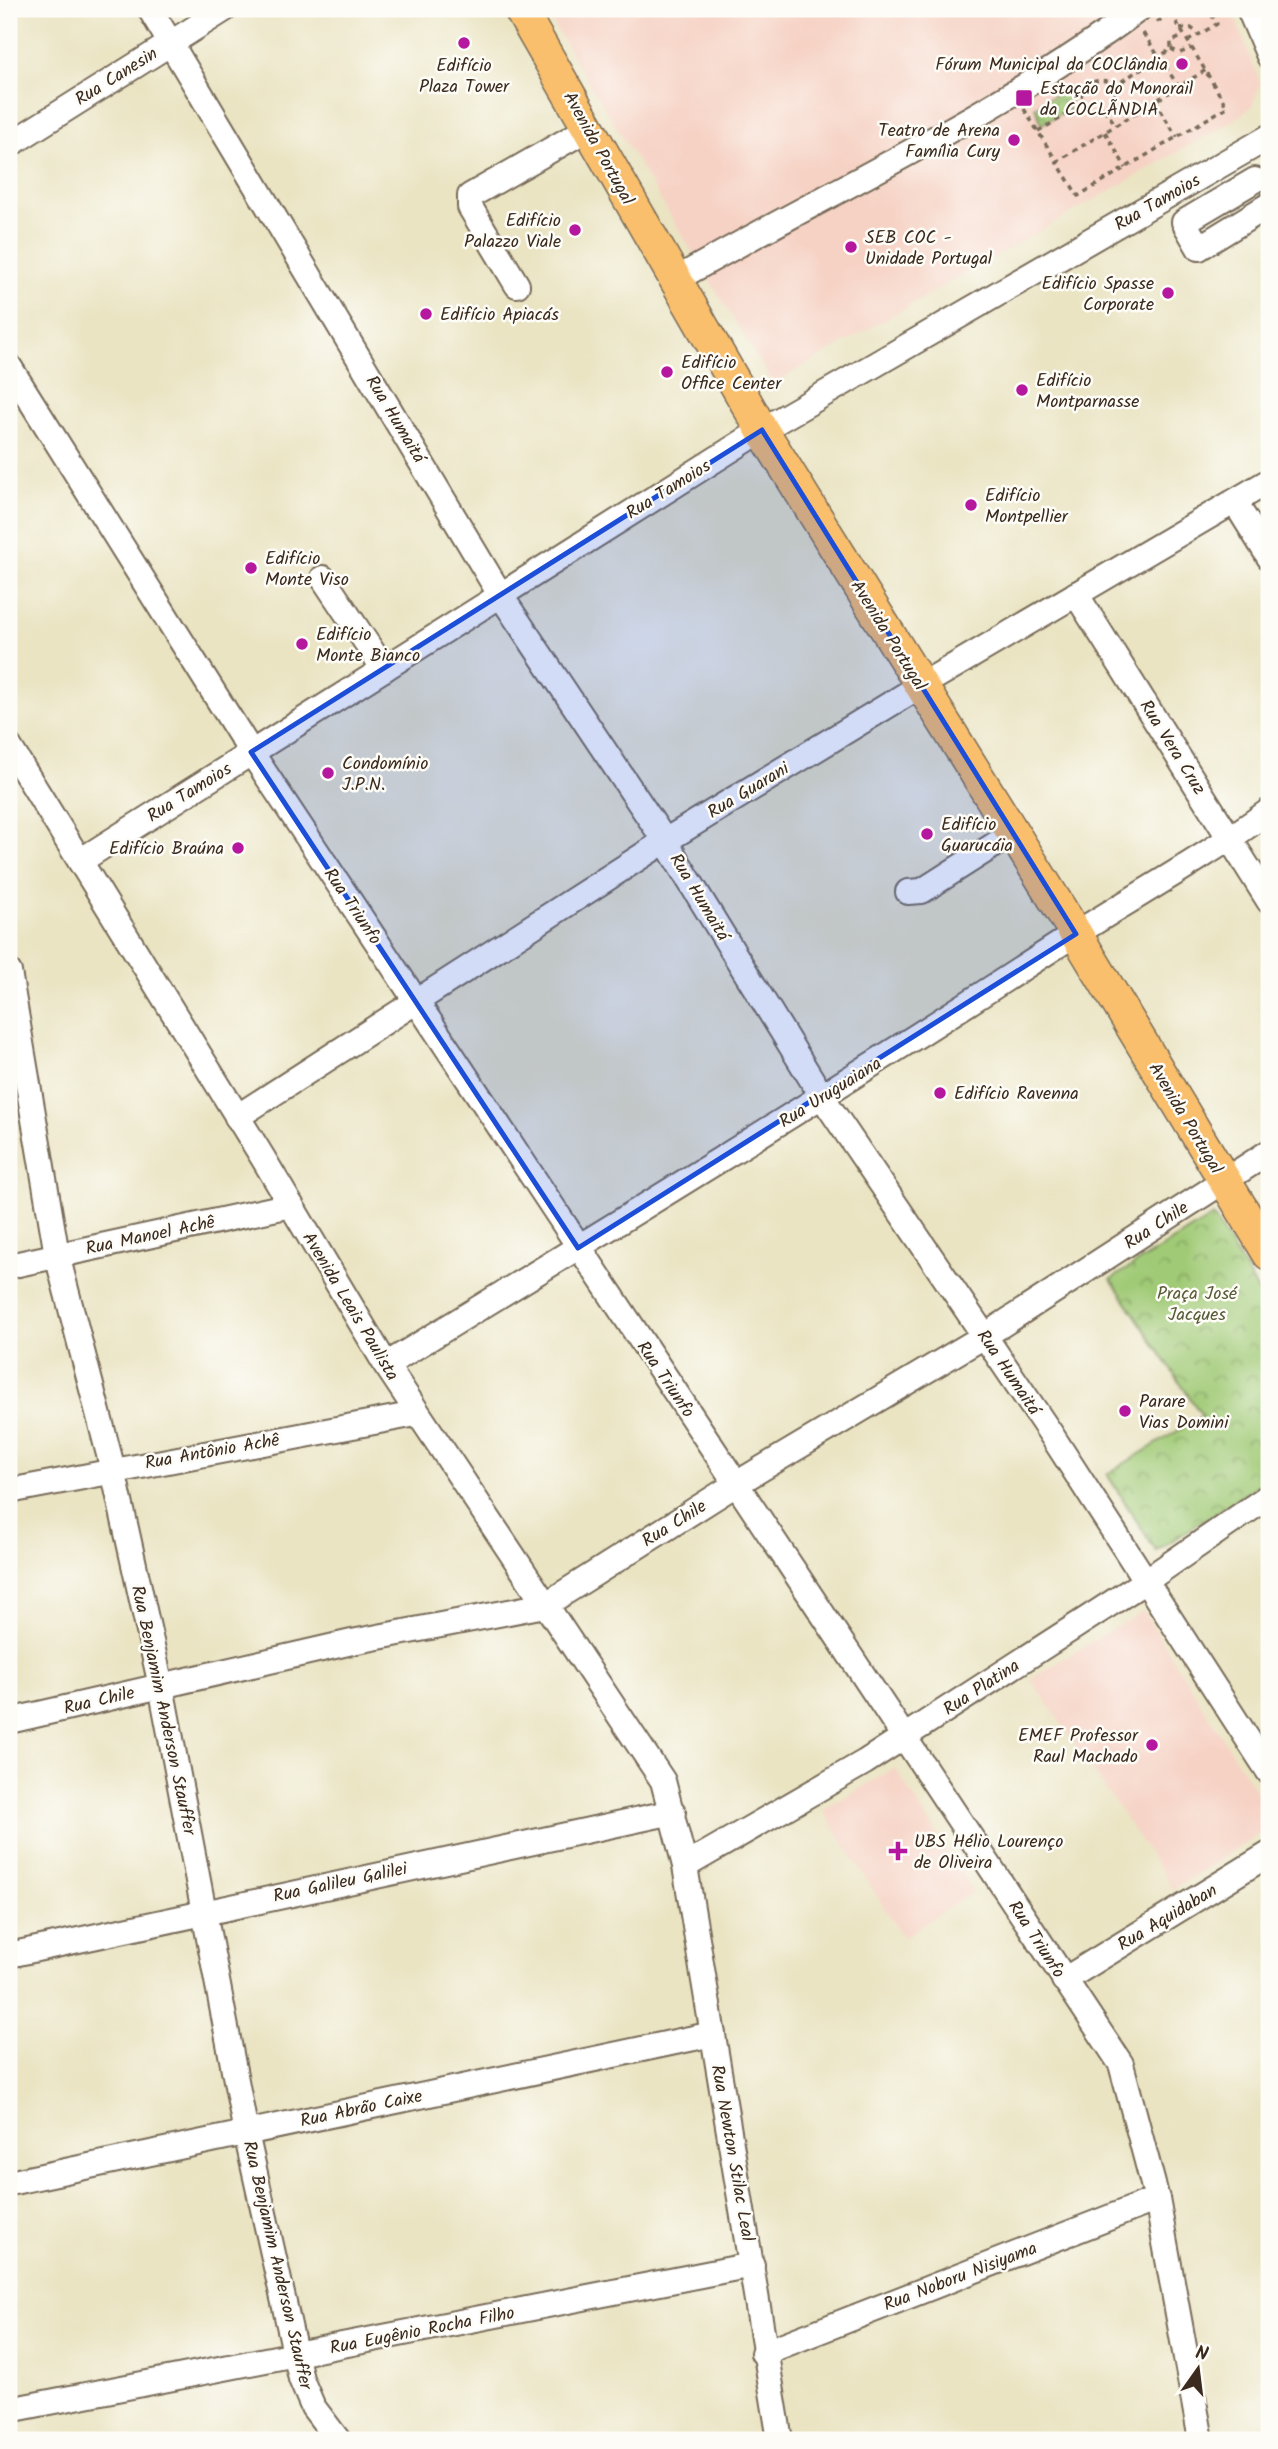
<svg xmlns="http://www.w3.org/2000/svg" width="1278" height="2449" font-family="Kalam,sans-serif">
<defs>
<pattern id="park-crowns" width="20" height="18" patternUnits="userSpaceOnUse" patternTransform="scale(1.75)"><rect width="20" height="18" fill="#a0ca76"/><path d="M2 6a3 3 0 1 1 6 0M12 15a3 3 0 1 1 6 0" fill="none" stroke="#84a460"/></pattern>
</defs>
<rect width="100%" height="100%" fill="#fdfcf7"/>
<filter id="ink" filterUnits="userSpaceOnUse"><feTurbulence type="fractalNoise" baseFrequency=".0143" numOctaves="2"/><feDisplacementMap in="SourceGraphic" scale="14" xChannelSelector="R" yChannelSelector="G"/><feConvolveMatrix kernelMatrix="1 2 1 2 8 2 1 2 1" color-interpolation-filters="sRGB"/></filter>
<filter id="wash" filterUnits="userSpaceOnUse"><feTurbulence type="fractalNoise" baseFrequency=".00686" numOctaves="4" result="noise"/><feDisplacementMap in="SourceGraphic" scale="28" xChannelSelector="R" yChannelSelector="G"/><feGaussianBlur stdDeviation="1.57" result="paint"/><feColorMatrix in="noise" values="0 0 0 0 0 0 0 0 0 0 0 0 0 0 0 0 0 1.4 0 .05"/><feComposite in="paint" operator="in"/></filter>
<g filter="url(#wash)">
<rect width="100%" height="100%" fill="#eae4c3"/>
<g fill="#f6d2c4">
<polygon points="544,9 1232,9 1260,83 1252,106 1239,117 776,382 769,377"/>
<polygon points="1143,1611 1269,1812 1269,1828 1173,1889 1031,1679"/>
<polygon points="895,1768 973,1891 903,1938 823,1810"/>
</g>
<g fill="url(#park-crowns)" stroke="#6e7a4a" stroke-width="2">
<polygon points="1062,91 1070,98 1070,108 1042,124 1035,107"/>
<polygon points="1213,1216 1269,1309 1269,1478 1156,1551 1107,1474 1202,1416 1111,1279"/>
</g>
</g>
<g filter="url(#ink)">
<g fill="none" stroke-linecap="round" stroke-linejoin="round">
<defs>
<g id="minor">
<polyline points="150,9 501,596 665,841 823,1098 1049,1431 1269,1772"/>
<polyline points="1249,9 1269,56"/>
<polyline points="9,145 225,9"/>
<polyline points="1255,180 1184,222 1199,248 1269,205"/>
<path d="M675,280C830,191 995,117 1139,9"/>
<polyline points="517,285 470,207 470,196 589,128"/>
<polyline points="9,366 251,752 1121,2064 1157,2199 1201,2440"/>
<polyline points="1236,504 1269,557"/>
<polyline points="323,578 384,669"/>
<polyline points="1076,594 1269,901"/>
<polyline points="9,746 263,1158 386,1365 663,1781 685,1866 780,2440"/>
<polyline points="80,861 762,430 1269,137"/>
<polyline points="908,892 922,891 1013,833"/>
<polyline points="9,972 57,1255 113,1470 161,1686 246,2133 301,2379 313,2407 338,2440"/>
<polyline points="237,1117 665,841 920,686 1269,481"/>
<polyline points="9,1266 291,1205"/>
<path d="M386,1365C610,1228 834,1091 1055,947C1126,901 1200,861 1269,811"/>
<polyline points="9,1491 416,1414"/>
<polyline points="9,1721 352,1642 545,1605 736,1484 986,1335 1269,1152"/>
<polyline points="685,1866 865,1762 1147,1580 1269,1496"/>
<polyline points="9,1955 673,1812"/>
<polyline points="1064,1980 1269,1854"/>
<polyline points="9,2183 713,2034"/>
<polyline points="763,2353 1157,2199"/>
<polyline points="9,2410 752,2265"/>
</g>
<polyline id="major" points="520,9 762,430 1076,934 1269,1254"/>
</defs>
<use href="#minor" stroke="#786b58" stroke-width="28"/>
<use href="#major" stroke="#786b58" stroke-width="35"/>
<g stroke="#786b58" stroke-width="3.5" stroke-dasharray="5 5" stroke-linecap="butt">
<polyline points="1157,22 1178,9"/>
<polyline points="1180,29 1191,28 1200,35"/>
<polyline points="1143,33 1179,87"/>
<polyline points="1188,41 1217,24 1208,9"/>
<polyline points="1171,49 1180,53 1192,48"/>
<polyline points="1155,101 1177,137"/>
<path d="M1081,107C1077,86 1097,73 1116,85"/>
<polyline points="1024,109 1078,196 1227,107 1171,13"/>
<polyline points="1104,109 1116,125"/>
<polyline points="1038,131 1081,107 1098,111 1113,105 1116,85 1171,49 1171,42 1183,36"/>
<polyline points="1105,132 1126,168"/>
<polyline points="1056,162 1206,70"/>
</g>
<use href="#minor" stroke="#fff" stroke-width="24"/>
<use href="#major" stroke="#f9bf6d" stroke-width="32"/>
</g>
</g>
<path fill="#1d4ed8" fill-opacity="0.2" stroke="#1d4ed8" stroke-width="5" stroke-linejoin="round" d="M762,430L1076,934L578,1248L251,752Z"/>
<g fill="#b5179e" stroke="#fdfcf7" stroke-width="2.5">
<circle cx="464" cy="43" r="7"/>
<circle cx="1182" cy="64" r="7"/>
<rect x="1015" y="89" width="18" height="18" rx="3.5"/>
<circle cx="1014" cy="140" r="7"/>
<circle cx="575" cy="230" r="7"/>
<circle cx="851" cy="247" r="7"/>
<circle cx="1168" cy="293" r="7"/>
<circle cx="426" cy="314" r="7"/>
<circle cx="667" cy="372" r="7"/>
<circle cx="1022" cy="390" r="7"/>
<circle cx="971" cy="505" r="7"/>
<circle cx="251" cy="568" r="7"/>
<circle cx="302" cy="644" r="7"/>
<circle cx="328" cy="773" r="7"/>
<circle cx="927" cy="834" r="7"/>
<circle cx="238" cy="848" r="7"/>
<circle cx="940" cy="1093" r="7"/>
<circle cx="1125" cy="1411" r="7"/>
<circle cx="1152" cy="1745" r="7"/>
<path d="M894.5 1840.5h7v7h7v7h-7v7h-7v-7h-7v-7h7z"/>
</g>
<g text-anchor="middle" stroke-width="5" stroke-linejoin="round" paint-order="stroke">
<g font-size="18" fill="#3b2a1e" stroke="#fdfcf7" text-anchor="start">
<text x="1168" y="70" text-anchor="end">Fórum Municipal da COClândia</text>
<text x="464" y="71" text-anchor="middle">Edifício<tspan x="464" dy="21">Plaza Tower</tspan></text>
<text x="1040" y="94">Estação do Monorail<tspan x="1040" dy="21">da COCLÃNDIA</tspan></text>
<text x="1000" y="136" text-anchor="end">Teatro de Arena<tspan x="1000" dy="21">Família Cury</tspan></text>
<text x="561" y="226" text-anchor="end">Edifício<tspan x="561" dy="21">Palazzo Viale</tspan></text>
<text x="865" y="243">SEB COC -<tspan x="865" dy="21">Unidade Portugal</tspan></text>
<text x="1154" y="289" text-anchor="end">Edifício Spasse<tspan x="1154" dy="21">Corporate</tspan></text>
<text x="440" y="320">Edifício Apiacás</text>
<text x="681" y="368">Edifício<tspan x="681" dy="21">Office Center</tspan></text>
<text x="1036" y="386">Edifício<tspan x="1036" dy="21">Montparnasse</tspan></text>
<text x="985" y="501">Edifício<tspan x="985" dy="21">Montpellier</tspan></text>
<text x="265" y="564">Edifício<tspan x="265" dy="21">Monte Viso</tspan></text>
<text x="316" y="640">Edifício<tspan x="316" dy="21">Monte Bianco</tspan></text>
<text x="342" y="769">Condomínio<tspan x="342" dy="21">J.P.N.</tspan></text>
<text x="941" y="830">Edifício<tspan x="941" dy="21">Guarucáia</tspan></text>
<text x="224" y="854" text-anchor="end">Edifício Braúna</text>
<text x="954" y="1099">Edifício Ravenna</text>
<text x="1139" y="1407">Parare<tspan x="1139" dy="21">Vias Domini</tspan></text>
<text x="1138" y="1741" text-anchor="end">EMEF Professor<tspan x="1138" dy="21">Raul Machado</tspan></text>
<text x="914" y="1847">UBS Hélio Lourenço<tspan x="914" dy="21">de Oliveira</tspan></text>
</g>
<g font-size="18" fill="#3b2a1e" stroke="#fdfcf7">
<text transform="translate(116 76) rotate(-32)" y="6">Rua Canesin</text>
<text transform="translate(599 148) rotate(61)" y="6">Avenida Portugal</text>
<text transform="translate(1157 202) rotate(-30)" y="6">Rua Tamoios</text>
<text transform="translate(396 419) rotate(59)" y="6">Rua Humaitá</text>
<text transform="translate(668 489) rotate(-32)" y="6">Rua Tamoios</text>
<text transform="translate(889 635) rotate(58)" y="6">Avenida Portugal</text>
<text transform="translate(1173 747) rotate(58)" y="6">Rua Vera Cruz</text>
<text transform="translate(748 790) rotate(-31)" y="6">Rua Guarani</text>
<text transform="translate(189 792) rotate(-32)" y="6">Rua Tamoios</text>
<text transform="translate(700 897) rotate(59)" y="6">Rua Humaitá</text>
<text transform="translate(353 906) rotate(56)" y="6">Rua Triunfo</text>
<text transform="translate(830 1092) rotate(-32)" y="6">Rua Uruguaiana</text>
<text transform="translate(1186 1118) rotate(59)" y="6">Avenida Portugal</text>
<text transform="translate(1156 1225) rotate(-33)" y="6">Rua Chile</text>
<text transform="translate(150 1235) rotate(-12)" y="6">Rua Manoel Achê</text>
<text transform="translate(351 1306) rotate(59)" y="6">Avenida Leais Paulista</text>
<text transform="translate(1009 1372) rotate(56)" y="6">Rua Humaitá</text>
<text transform="translate(666 1379) rotate(56)" y="6">Rua Triunfo</text>
<text transform="translate(212 1451) rotate(-10)" y="6">Rua Antônio Achê</text>
<text transform="translate(674 1523) rotate(-32)" y="6">Rua Chile</text>
<text transform="translate(981 1687) rotate(-33)" y="6">Rua Platina</text>
<text transform="translate(99 1700) rotate(-13)" y="6">Rua Chile</text>
<text transform="translate(164 1710) rotate(78)" y="6">Rua Benjamim Anderson Stauffer</text>
<text transform="translate(340 1882) rotate(-12)" y="6">Rua Galileu Galilei</text>
<text transform="translate(1167 1917) rotate(-31)" y="6">Rua Aquidaban</text>
<text transform="translate(1037 1939) rotate(57)" y="6">Rua Triunfo</text>
<text transform="translate(361 2108) rotate(-12)" y="6">Rua Abrão Caixe</text>
<text transform="translate(733 2153) rotate(80)" y="6">Rua Newton Stilac Leal</text>
<text transform="translate(278 2265) rotate(77)" y="6">Rua Benjamim Anderson Stauffer</text>
<text transform="translate(960 2276) rotate(-21)" y="6">Rua Noboru Nisiyama</text>
<text transform="translate(422 2330) rotate(-11)" y="6">Rua Eugênio Rocha Filho</text>
</g>
<g font-size="18" fill="#595a38" stroke="#fdfcf7">
<text x="1197" y="1299">Praça José<tspan x="1197" dy="21">Jacques</tspan></text>
</g>
</g>
<rect width="1278" height="2449" fill="none" stroke="#fdfcf7" stroke-width="35"/>
<g transform="translate(1198 2369) rotate(14)" stroke="#fdfcf7" stroke-width="5" paint-order="stroke">
<path d="M0-5L12 26L0 18L-12 26Z" fill="#3b2a1e"/>
<text y="-10" font-size="19" font-weight="bold" text-anchor="middle" fill="#3b2a1e">N</text>
</g>
</svg>
